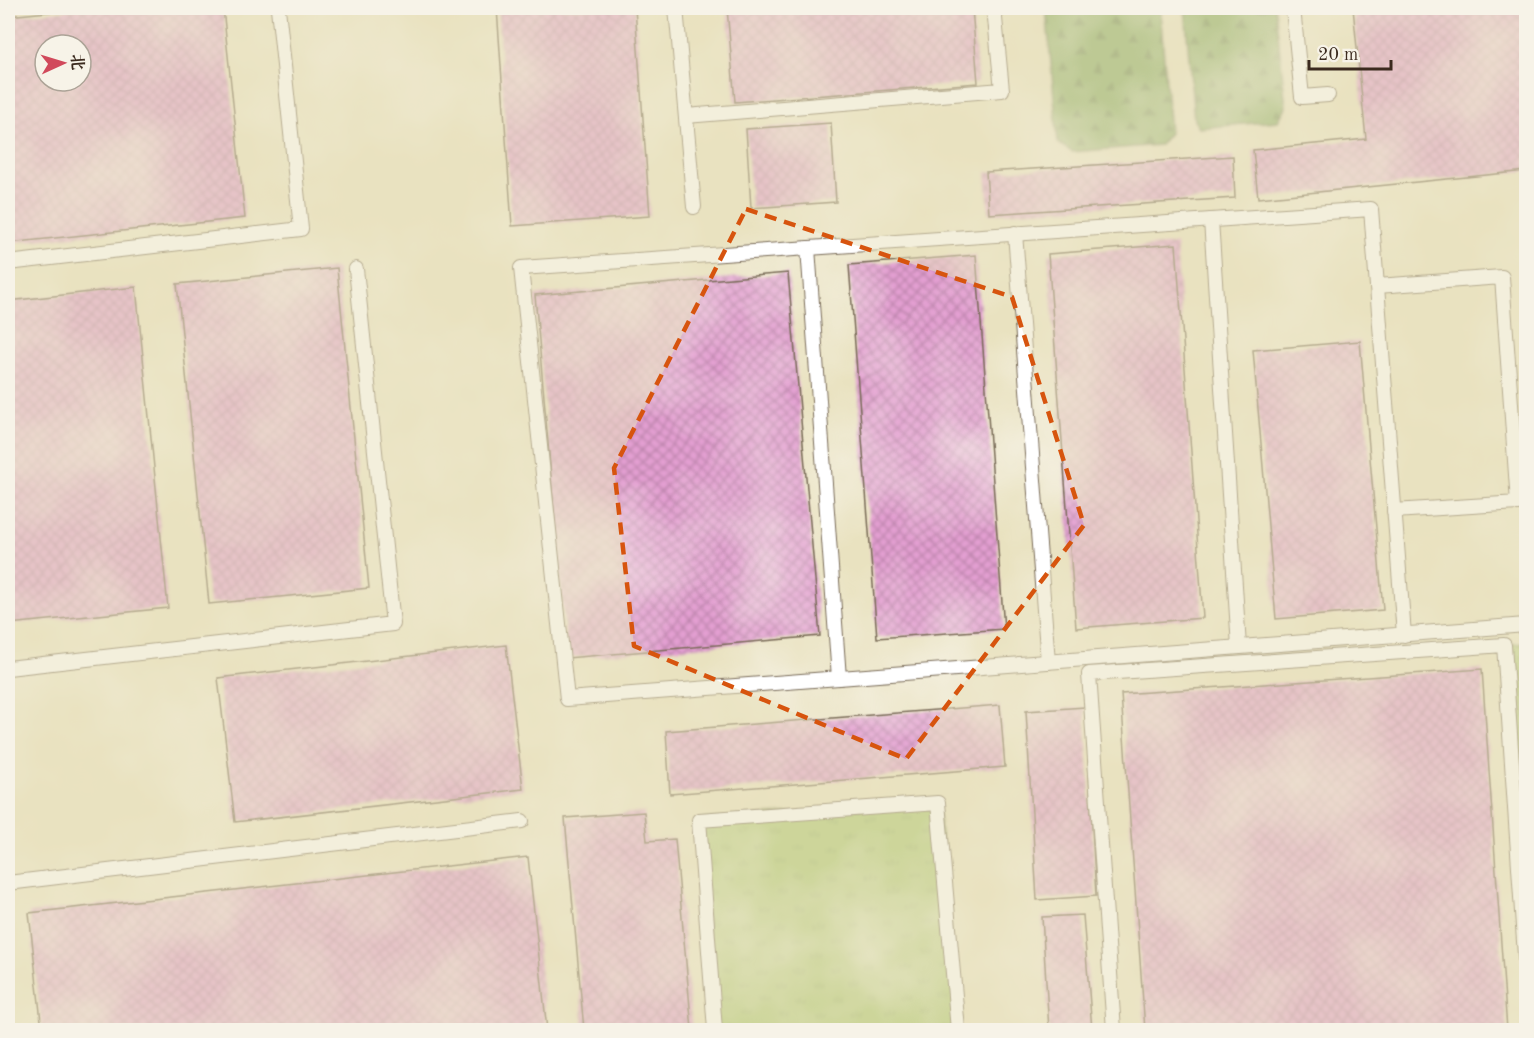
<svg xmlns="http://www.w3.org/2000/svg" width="1534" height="1038" font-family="'Old Standard TT','Noto Serif SC',serif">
<defs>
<pattern id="grass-dots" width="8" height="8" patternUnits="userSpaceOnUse" patternTransform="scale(1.5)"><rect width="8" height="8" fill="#aac66d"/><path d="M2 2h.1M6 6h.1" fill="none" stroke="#93aa5e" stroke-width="1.8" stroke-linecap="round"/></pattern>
<pattern id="forest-firs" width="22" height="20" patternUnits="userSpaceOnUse" patternTransform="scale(1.5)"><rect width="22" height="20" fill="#87ab60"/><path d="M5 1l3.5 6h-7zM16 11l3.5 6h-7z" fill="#708b4f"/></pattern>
<pattern id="park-tufts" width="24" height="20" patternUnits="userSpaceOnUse" patternTransform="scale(1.5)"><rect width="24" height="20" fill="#aac66d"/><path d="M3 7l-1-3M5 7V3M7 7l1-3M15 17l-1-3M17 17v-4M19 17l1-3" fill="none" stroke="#93aa5e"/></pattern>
<pattern id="building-cross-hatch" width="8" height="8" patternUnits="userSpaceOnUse" patternTransform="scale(1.5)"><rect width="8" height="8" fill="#e39fd1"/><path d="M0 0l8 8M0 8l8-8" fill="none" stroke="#b982a9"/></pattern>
</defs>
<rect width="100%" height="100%" fill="#f7f3e8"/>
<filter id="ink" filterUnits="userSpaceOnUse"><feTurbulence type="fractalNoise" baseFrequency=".0167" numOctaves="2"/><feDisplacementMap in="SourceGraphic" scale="12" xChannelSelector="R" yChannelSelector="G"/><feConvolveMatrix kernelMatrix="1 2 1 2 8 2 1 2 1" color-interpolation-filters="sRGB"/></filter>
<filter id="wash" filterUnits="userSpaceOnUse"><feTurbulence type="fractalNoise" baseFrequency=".008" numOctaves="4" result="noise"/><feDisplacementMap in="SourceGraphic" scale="24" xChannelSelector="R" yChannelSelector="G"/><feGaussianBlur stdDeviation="1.35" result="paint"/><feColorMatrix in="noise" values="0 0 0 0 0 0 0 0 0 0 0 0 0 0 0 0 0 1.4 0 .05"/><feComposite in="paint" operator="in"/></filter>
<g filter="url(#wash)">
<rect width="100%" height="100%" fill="#e9e2c0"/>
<polygon fill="url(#grass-dots)" stroke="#727846" stroke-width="1.5" points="1526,643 1526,971 1504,645"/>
<g fill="url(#forest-firs)" stroke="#616a3f" stroke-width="1.5">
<polygon points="1046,8 1160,8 1170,133 1160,145 1072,152 1058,143"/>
<polygon points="1185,8 1275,8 1286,107 1278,121 1199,128 1194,120"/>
</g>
<polygon fill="url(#park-tufts)" stroke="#727846" stroke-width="1.5" points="938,803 958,1030 715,1030 699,820"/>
<g id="blocks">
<g fill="url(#building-cross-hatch)" fill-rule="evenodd">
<path d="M88,8H223L245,218L8,243V16ZM45,45H81V81H45Z"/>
<polygon points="497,8 635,8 650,216 512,226"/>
<polygon points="727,8 972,8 978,83 735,102"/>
<polygon points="1353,8 1526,8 1526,171 1258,198 1253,150 1366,139"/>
<polygon points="831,123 836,202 751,208 746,129"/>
<polygon points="1233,156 1235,198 989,214 986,172"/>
<polygon points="1176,244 1203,618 1076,628 1048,254"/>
<polygon points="976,255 1004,629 877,638 849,265"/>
<polygon points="337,268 369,588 209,604 177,284"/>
<polygon points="788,273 820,636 567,658 535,295"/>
<polygon points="136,287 168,608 9,624 8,301"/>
<polygon points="1360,341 1383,610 1276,619 1253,350"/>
<polygon points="506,645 523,789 235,822 218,678"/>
<polygon points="1482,669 1507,1030 1145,1030 1121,694"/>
<polygon points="1000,705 1005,767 670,794 666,731"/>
<polygon points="1085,707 1096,896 1037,900 1026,711"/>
<polygon points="644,812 647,841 675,839 692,1030 584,1030 565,818"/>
<polygon points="528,857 547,1030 42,1030 29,913"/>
<polygon points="1083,915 1092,1030 1049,1030 1042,917"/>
</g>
</g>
</g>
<g filter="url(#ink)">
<use href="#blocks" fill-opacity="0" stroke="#786a57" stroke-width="1.5"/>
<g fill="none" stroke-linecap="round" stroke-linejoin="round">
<defs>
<g id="service">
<polyline points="676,8 694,207"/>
<polyline points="1293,8 1302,97 1328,95"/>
<polyline points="686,116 1002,90 994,8"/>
<polyline points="1211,220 1239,647"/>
<polyline points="1015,233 1048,662"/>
<polyline points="808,248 839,678"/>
<polyline points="8,263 301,229 278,8"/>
<polyline points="1377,286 1502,277 1518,503 1394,511"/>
<path d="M1404,635L1371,209L521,268L567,699C887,674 1207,650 1526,625"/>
<polyline points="8,668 393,624 356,269"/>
<polyline points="8,883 522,821"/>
<polyline points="715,1030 699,820 938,803 958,1030"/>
<polyline points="1114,1030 1089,674 1504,645 1526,971"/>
</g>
</defs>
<use href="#service" stroke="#786a57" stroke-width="16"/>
<use href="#service" stroke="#fff" stroke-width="14"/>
</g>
</g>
<path d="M0 0H1534V1038H0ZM746,209L1012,297L1084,525L906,759L634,646L614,468Z" fill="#e9e2c0" fill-opacity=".55" fill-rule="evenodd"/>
<path fill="none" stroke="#d7540e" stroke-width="4.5" stroke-dasharray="12 8" stroke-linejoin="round" d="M746,209L1012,297L1084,525L906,759L634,646L614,468Z"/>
<rect width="1534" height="1038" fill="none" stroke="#f7f3e8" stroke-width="30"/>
<g transform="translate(63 63) rotate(86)"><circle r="28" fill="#f7f3e8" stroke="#aca397" stroke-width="1.5"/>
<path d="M0-4.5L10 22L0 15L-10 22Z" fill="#d1495b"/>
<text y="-9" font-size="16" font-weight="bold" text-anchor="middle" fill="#3b2a1e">北</text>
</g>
<path d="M1309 60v9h82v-9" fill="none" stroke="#3b2a1e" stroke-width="3"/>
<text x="1318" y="60" font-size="18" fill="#3b2a1e" stroke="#f7f3e8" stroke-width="4.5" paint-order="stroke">20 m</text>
</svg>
